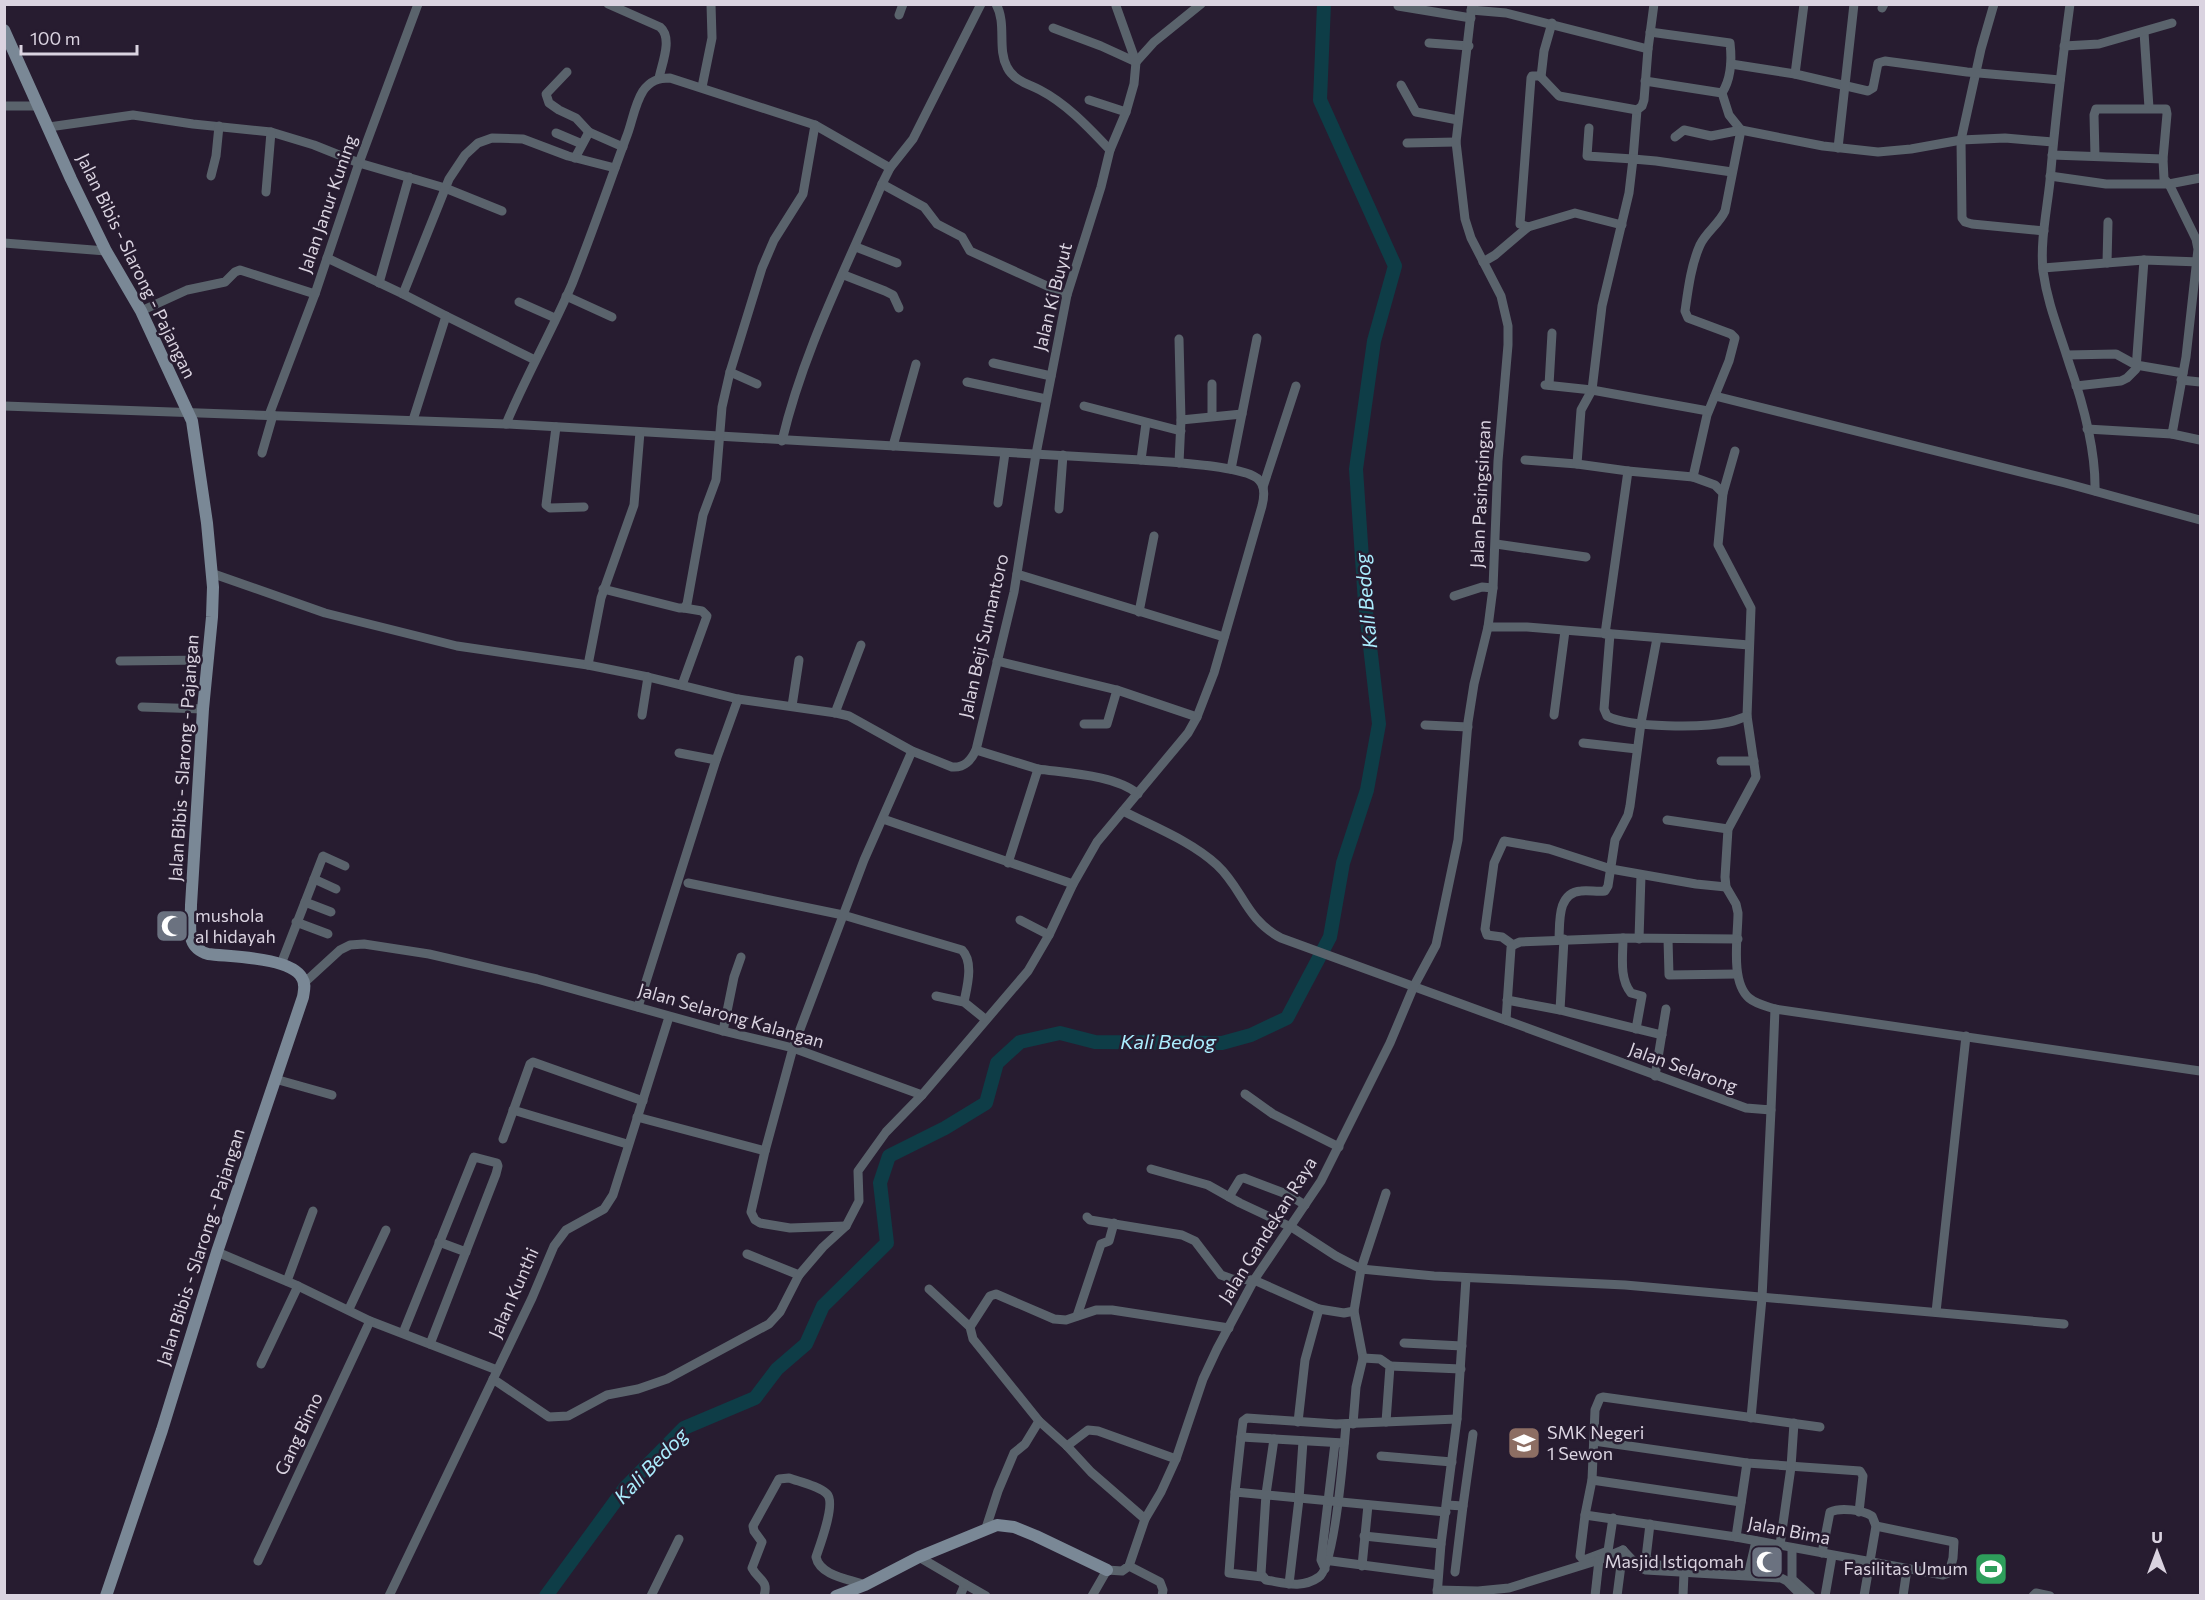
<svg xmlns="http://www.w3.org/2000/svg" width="2205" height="1600" font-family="Commissioner,sans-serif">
<rect width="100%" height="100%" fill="#271c30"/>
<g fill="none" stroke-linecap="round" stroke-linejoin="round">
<polyline stroke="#0e3d47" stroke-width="14" points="546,1596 625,1488 684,1428 755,1398 777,1369 806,1344 823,1306 887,1243 880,1183 889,1156 945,1128 986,1103 997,1063 1020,1042 1060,1033 1095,1042 1222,1043 1251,1035 1287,1018 1330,937 1343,863 1367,790 1379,724 1365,603 1356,469 1374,341 1395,266 1320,100 1324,4"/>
<g stroke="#5a636c" stroke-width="9">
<path d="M608,4L660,27C673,38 662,63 659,78"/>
<path d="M996,4C1007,24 997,48 1007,67C1013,80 1028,84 1040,90C1067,104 1089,128 1110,150"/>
<polyline points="1994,4 1981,49 1961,140 1962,218 1965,222 1972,224 2044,231"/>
<path d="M2070,4C2062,63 2055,122 2050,181C2047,210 2040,242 2043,271C2048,306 2059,330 2069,363C2083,403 2096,449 2095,491"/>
<polyline points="1398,6 1471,18"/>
<polyline points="1882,8 1884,4"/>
<polyline points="1471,10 1506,13 1648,49"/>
<polyline points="899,15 903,4"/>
<polyline points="1053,28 1101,46 1136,62"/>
<path d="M1650,32L1730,43C1732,60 1731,79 1722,93"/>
<polyline points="2144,32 2149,108"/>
<polyline points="1429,43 1469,46"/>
<polyline points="2064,46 2099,44 2172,23"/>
<polyline points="1136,62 1154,42 1201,4"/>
<polyline points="1731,64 1795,74 1868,91 1873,88 1878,63 1885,61 1967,72 2060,80"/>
<polyline points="567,72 546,94 549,103 559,110 576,118 589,132 623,147"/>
<polyline points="1795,74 1804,4"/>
<polyline points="1541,77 1544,51 1552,23"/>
<polyline points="1645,81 1722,93 1729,115 1741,130"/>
<polyline points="1401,85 1416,112 1458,120"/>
<polyline points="702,87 712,38 711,4"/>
<polyline points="1089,100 1126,112"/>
<polyline points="4,106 38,106"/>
<polyline points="49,127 133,115 193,124 271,132 314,145 359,163 445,188 502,211"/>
<polyline points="1589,128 1587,156 1633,159 1637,110 1642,106 1644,100 1648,49 1654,4"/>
<path d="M1741,130L1725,211C1719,224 1706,232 1700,245C1691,265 1688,290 1685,311L1688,318L1731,334L1735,338L1729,361L1707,415L1693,477L1715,485L1723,493L1718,545L1751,608L1747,716L1756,777L1728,829L1725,877L1726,887L1736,904L1738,913C1738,936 1730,982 1749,998C1756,1004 1766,1006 1775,1009"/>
<polyline points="556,133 582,144"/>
<polyline points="1675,137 1684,130 1711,136 1741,130 1823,146 1878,152 1911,149 1961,140 2005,138 2053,142"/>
<polyline points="1407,143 1456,142"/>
<polyline points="1838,148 1854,4"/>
<polyline points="2052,155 2163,159"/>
<polyline points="575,158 589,132"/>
<polyline points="211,176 216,156 219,126"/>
<polyline points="2050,176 2106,184 2169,184 2200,178"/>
<polyline points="882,184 924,207 937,224 962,237 970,251 1067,295"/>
<polyline points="266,192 271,132"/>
<polyline points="1622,225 1575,213 1528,227 1520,224 1531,78 1532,76 1540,76 1559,96 1637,110"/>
<polyline points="4,243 106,251"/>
<polyline points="856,247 897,263"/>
<polyline points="327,258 403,294"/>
<polyline points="1483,262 1495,255 1528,227"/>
<polyline points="2107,263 2108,222"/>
<polyline points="2043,268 2144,260 2200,262"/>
<polyline points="844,275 885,291 893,295 899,308"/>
<polyline points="379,283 409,177"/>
<polyline points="566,296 612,317"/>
<polyline points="519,302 555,318"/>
<polyline points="141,311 187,290 225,282 235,272 240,270 315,294"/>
<polyline points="446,316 403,294 449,179 465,155 478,143 492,138 523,139 568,156 615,168"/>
<polyline points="2067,355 2116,354 2136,365 2183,373"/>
<polyline points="993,363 1051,376"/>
<polyline points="730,372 757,384"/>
<polyline points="2181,380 2200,382"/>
<polyline points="967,382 1046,399"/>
<polyline points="1545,385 1592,390 1708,411"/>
<polyline points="1549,385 1552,333"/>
<polyline points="2076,386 2121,381 2127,378 2136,369 2144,260"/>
<polyline points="1715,396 2065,483 2200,520"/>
<path d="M4,406L506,424L1141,460C1164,462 1246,465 1259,480C1266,487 1264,498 1262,506L1214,673L1197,717L1188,733L1097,842L1073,884L1049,935L1028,971L922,1095L793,1048L723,1031L537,979L429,954L364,944L350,945L340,950L304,983"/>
<polyline points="1084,406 1181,431"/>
<polyline points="269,415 315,294 359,163 418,4"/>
<polyline points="1212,416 1212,384"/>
<polyline points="413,420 446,316 535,360"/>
<polyline points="1181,420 1242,414"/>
<path d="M506,424C526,376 552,331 572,284C591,236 608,187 626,138C632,124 634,105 643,91C650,81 658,78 670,78L815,125L890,168"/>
<polyline points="556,427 546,505 550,508 584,507"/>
<polyline points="2087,429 2172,434 2186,357 2198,249 2196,239 2169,184 2164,179 2163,159 2167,114 2166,109 2096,109 2094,115 2095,156"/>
<polyline points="2172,434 2200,440"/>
<path d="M782,441C803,351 846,269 882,184L890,168L913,139L981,4"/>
<polyline points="893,446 916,364"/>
<polyline points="262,453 273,415"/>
<polyline points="1141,460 1146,423"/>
<polyline points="1525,460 1577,464 1628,471"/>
<polyline points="1179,463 1181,420 1179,339"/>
<polyline points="1577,464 1581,410 1592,390 1602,306 1629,193 1633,159 1656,161 1732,172"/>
<polyline points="1231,469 1257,338"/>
<polyline points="1263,487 1296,386"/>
<polyline points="1723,493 1735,451"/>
<polyline points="998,503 1005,453"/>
<polyline points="1059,509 1063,455"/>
<polyline points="1496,544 1586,557"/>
<path d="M211,573L325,613L457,646L588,665L648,677L738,699L836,713L849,716L912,751L952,767C965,768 971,760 976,750L1014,592L1036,454L1067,295L1101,187L1110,150L1126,112L1134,84L1136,62L1116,6"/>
<polyline points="1017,574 1224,637"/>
<polyline points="603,589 679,608 684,608 687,604 703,515 716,480 722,407 730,372 762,268 774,240 803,194 815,125"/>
<polyline points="1454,596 1482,587 1493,588"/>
<polyline points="1139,612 1154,536"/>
<polyline points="1488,627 1527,627 1749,645"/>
<polyline points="1605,634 1628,471 1693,477"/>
<path d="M1610,634L1604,709L1607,716C1630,728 1704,728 1729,722C1735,721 1741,718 1747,716"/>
<polyline points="120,661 208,660"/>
<polyline points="997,661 1117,690 1197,717"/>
<polyline points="588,665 601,598 634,505 640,432"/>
<polyline points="682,685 707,616 702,611 684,608"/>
<polyline points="792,706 799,660"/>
<polyline points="142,707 203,709"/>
<polyline points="835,713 861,645"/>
<polyline points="642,715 648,677"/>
<polyline points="1554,715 1565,631"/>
<polyline points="1084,724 1107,724 1117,690"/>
<polyline points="1425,725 1468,727"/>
<polyline points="1583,743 1637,749"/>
<polyline points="976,750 1038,769"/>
<polyline points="679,753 716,760"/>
<polyline points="1721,761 1754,761"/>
<path d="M1123,811C1154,827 1191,841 1217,865C1243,889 1245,919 1281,938L1746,1108L1771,1110L1775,1009L2200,1071"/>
<polyline points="883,819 1073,884"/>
<polyline points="1667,820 1728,829"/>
<path d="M1008,863L1038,769C1067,773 1116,775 1138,794"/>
<polyline points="314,879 336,889"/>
<path d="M688,883L843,915L962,950C974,962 967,987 964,1002"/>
<polyline points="305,902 331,912"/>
<polyline points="1020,920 1049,935"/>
<polyline points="296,922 328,934"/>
<path d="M1623,938C1623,956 1619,978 1631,993L1642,996L1636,1029"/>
<path d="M1559,939C1560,922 1557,893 1581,891C1589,890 1597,892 1605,891L1608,886L1615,840L1628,815L1630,806L1641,723L1657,638"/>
<polyline points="1639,939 1641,875"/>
<polyline points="1668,939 1669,975 1737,974"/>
<polyline points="1513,945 1502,937 1487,935 1485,929 1494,863 1504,841 1549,849 1611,869 1696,884 1726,887"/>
<polyline points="1513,945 1520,942 1623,938 1738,939"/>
<polyline points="281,964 323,856 345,866"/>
<polyline points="936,996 964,1002 985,1019"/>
<polyline points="1507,1000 1560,1010 1662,1035"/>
<polyline points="638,1007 716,760 738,699"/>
<polyline points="1560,1010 1564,939"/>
<polyline points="1506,1020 1511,948 1513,945"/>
<polyline points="723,1031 734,977 741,957"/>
<polyline points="1655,1076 1666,1009"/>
<polyline points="275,1079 332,1095"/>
<polyline points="1245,1094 1273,1114 1339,1147"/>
<polyline points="513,1110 627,1144"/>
<polyline points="637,1117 765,1151 793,1048 864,860 912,751"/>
<polyline points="503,1139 530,1064 533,1062 643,1101"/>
<polyline points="765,1151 751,1212 755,1220 760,1223 790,1228 846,1226"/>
<polyline points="1151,1169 1208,1185 1240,1203 1293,1228 1336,1256 1361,1269 1434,1276 1625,1285 2064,1324"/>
<polyline points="1229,1197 1240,1179 1244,1178 1289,1195 1305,1205"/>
<polyline points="1087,1217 1090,1220 1182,1235 1195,1241 1221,1275 1232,1279 1254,1280 1319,1309"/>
<polyline points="439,1242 466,1252"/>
<polyline points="217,1252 298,1286 370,1321 497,1370"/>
<polyline points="747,1254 799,1275"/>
<polyline points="287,1281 313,1211"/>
<polyline points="929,1289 970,1327"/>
<polyline points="349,1309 386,1230"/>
<polyline points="1354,1311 1363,1358"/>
<polyline points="1936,1312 1966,1036"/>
<polyline points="1077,1316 1101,1244 1109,1241 1114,1223"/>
<polyline points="403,1333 474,1157 497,1163 498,1166 496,1174 430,1344"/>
<polyline points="1404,1343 1462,1346"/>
<polyline points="261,1364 298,1286"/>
<polyline points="1390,1366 1461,1369"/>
<polyline points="493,1379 549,1417 568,1416 607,1395 638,1389 667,1379 769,1324 780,1312 799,1275 823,1247 846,1226 859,1201 858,1171 886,1132 922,1095"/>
<polyline points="1751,1418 1762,1298 1771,1110"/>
<polyline points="1298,1422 1305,1360 1319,1309 1344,1313 1354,1311 1361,1269 1386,1193"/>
<polyline points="1353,1424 1356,1387 1363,1358 1380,1359 1390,1366 1386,1422"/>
<polyline points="1820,1427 1603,1397 1600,1398 1595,1410 1592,1480 1585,1515 1736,1537 1943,1575 1949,1573 1953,1558 1954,1542 1876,1526"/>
<polyline points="1241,1437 1243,1421 1247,1418 1336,1424 1457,1419"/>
<path d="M1274,1439L1266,1494L1261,1574L1266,1580C1285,1583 1302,1589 1319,1577C1335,1567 1344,1448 1346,1424"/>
<polyline points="1594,1441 1747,1463 1860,1471 1863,1476 1859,1512"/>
<polyline points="1067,1446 1088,1430 1098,1431 1176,1459"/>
<polyline points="1381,1456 1452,1462"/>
<polyline points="1592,1480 1741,1502"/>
<polyline points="1235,1492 1241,1437 1344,1443"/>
<polyline points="1447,1505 1463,1506 1455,1572"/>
<polyline points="1463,1506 1473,1434"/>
<polyline points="1585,1515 1580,1556 1584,1560 1608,1551 1613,1518"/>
<polyline points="1145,1519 1091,1472 1067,1446 1039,1421 973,1339 970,1327 990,1296 996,1294 1054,1319 1066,1320 1096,1310 1112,1310 1229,1328"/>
<polyline points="1650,1524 1646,1558 1653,1564 1672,1567"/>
<polyline points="986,1528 998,1491 1014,1453 1025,1444 1039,1421"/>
<polyline points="1364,1536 1441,1544"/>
<polyline points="1736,1537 1747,1463"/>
<polyline points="1780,1545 1791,1467 1794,1423"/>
<polyline points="1792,1548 1792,1579 1811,1596"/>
<polyline points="1623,1550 1639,1567 1646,1570 1781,1578 1787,1581 1802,1596"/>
<path d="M1822,1553L1830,1512C1841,1507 1862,1510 1872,1516L1876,1526L1864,1596"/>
<polyline points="919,1557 965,1584 960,1596"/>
<polyline points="1324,1560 1438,1575"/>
<polyline points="258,1561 370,1321"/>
<polyline points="1129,1566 1160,1582 1163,1590 1162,1596"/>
<polyline points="1362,1566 1368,1505"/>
<polyline points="1325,1569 1321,1560 1335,1443"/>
<polyline points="1740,1573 1749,1571 1756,1541"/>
<polyline points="1262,1577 1229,1573 1235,1492 1446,1512"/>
<polyline points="965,1584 986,1596"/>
<polyline points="1289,1584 1299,1499 1303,1441"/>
<polyline points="1437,1590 1478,1591 1509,1588 1599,1560 1623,1550"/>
<polyline points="389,1596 532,1298 554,1246 566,1230 604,1209 613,1195 669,1017"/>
<polyline points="651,1596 679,1539"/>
<path d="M764,1596C769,1580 758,1580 752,1568L762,1542L754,1531L753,1526L779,1479L789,1478C800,1482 819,1486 827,1494C836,1503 820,1545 816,1557C820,1576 849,1579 865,1585"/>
<polyline points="1092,1596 1107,1570 1122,1571 1129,1566 1145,1519 1161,1492 1176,1459 1203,1379 1217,1349 1254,1280 1321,1181 1390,1043 1414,986 1436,945 1458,840 1468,722 1474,684 1488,627 1493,588 1498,461 1508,345 1508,326 1501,296 1471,238 1465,219 1456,142 1472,4"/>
<polyline points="1437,1596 1441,1544 1457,1419 1466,1278"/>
<polyline points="1595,1596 1599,1560"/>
<polyline points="1617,1596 1623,1550"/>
<polyline points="1683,1596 1684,1573"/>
<polyline points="1825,1596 1832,1556"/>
<polyline points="1903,1596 1907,1569"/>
<polyline points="2033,1596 2036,1593 2050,1596"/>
</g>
<g stroke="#7a8896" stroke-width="12">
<path d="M4,30L71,179L106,251L141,311L192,421L207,523L213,587L212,617L203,709L191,905C191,926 184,947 208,954C231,957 291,957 302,978C306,984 304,990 303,997L217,1252L162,1430L106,1596"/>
<polyline points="836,1596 865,1585 919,1557 997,1525 1014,1527 1036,1536 1107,1570"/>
</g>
</g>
<defs>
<symbol id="mosque-square" viewBox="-11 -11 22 22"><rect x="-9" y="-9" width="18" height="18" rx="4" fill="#6b7280" stroke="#271c30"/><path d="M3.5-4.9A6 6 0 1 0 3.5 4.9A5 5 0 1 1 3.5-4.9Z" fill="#fff"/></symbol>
<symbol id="school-square" viewBox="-11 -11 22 22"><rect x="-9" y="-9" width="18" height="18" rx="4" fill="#8d6e63" stroke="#271c30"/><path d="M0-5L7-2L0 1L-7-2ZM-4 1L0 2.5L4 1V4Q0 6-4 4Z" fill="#fff"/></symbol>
<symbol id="stadium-square" viewBox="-11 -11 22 22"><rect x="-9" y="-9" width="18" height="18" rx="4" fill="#2e9e5b" stroke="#271c30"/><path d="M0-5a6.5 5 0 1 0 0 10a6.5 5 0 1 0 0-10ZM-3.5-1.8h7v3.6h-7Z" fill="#fff"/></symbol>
</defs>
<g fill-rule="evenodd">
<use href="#mosque-square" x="153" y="907" width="38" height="38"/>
<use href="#school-square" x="1505" y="1424" width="38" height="38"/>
<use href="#mosque-square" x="1748" y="1543" width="38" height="38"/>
<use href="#stadium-square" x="1972" y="1550" width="38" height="38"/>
</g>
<g text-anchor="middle" stroke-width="5" stroke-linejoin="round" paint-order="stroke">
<g font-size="18" fill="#dad3e0" stroke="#271c30">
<text transform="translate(328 204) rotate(-71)" y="6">Jalan Janur Kuning</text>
<text transform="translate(136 266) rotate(64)" y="6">Jalan Bibis - Slarong - Pajangan</text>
<text transform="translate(1053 297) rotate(-76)" y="6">Jalan Ki Buyut</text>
<text transform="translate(1481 494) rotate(-87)" y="6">Jalan Pasingsingan</text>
<text transform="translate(984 636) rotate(-77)" y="6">Jalan Beji Sumantoro</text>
<text transform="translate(184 758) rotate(-86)" y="6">Jalan Bibis - Slarong - Pajangan</text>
<text transform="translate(731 1016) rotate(16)" y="6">Jalan Selarong Kalangan</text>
<text transform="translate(1683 1068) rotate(20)" y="6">Jalan Selarong</text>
<text transform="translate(1268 1230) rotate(-58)" y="6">Jalan Gandekan Raya</text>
<text transform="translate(201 1247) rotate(-72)" y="6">Jalan Bibis - Slarong - Pajangan</text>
<text transform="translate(514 1293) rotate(-66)" y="6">Jalan Kunthi</text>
<text transform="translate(299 1434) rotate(-65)" y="6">Gang Bimo</text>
<text transform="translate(1789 1531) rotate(11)" y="6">Jalan Bima</text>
</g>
<g font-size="18" fill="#dad3e0" stroke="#271c30" text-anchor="start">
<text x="195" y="922">mushola<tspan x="195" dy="21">al hidayah</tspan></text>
<text x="1547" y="1439">SMK Negeri<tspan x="1547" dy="21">1 Sewon</tspan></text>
<text x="1744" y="1568" text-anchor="end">Masjid Istiqomah</text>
<text x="1968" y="1575" text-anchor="end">Fasilitas Umum</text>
</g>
<g font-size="20" font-style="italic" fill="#abedfe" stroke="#271c30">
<text transform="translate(1366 601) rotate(-95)" y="7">Kali Bedog</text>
<text x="1168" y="1049">Kali Bedog</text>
<text transform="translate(651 1466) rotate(-46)" y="7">Kali Bedog</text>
</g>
</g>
<rect width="2205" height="1600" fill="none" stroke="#dad3e0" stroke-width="12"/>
<g transform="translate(2157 1552)" stroke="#271c30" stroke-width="4.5" paint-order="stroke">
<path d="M0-4.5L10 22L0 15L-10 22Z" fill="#dad3e0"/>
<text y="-9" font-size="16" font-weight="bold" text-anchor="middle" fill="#dad3e0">U</text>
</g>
<path d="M21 45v9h116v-9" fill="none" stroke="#dad3e0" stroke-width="3"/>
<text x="30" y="45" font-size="18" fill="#dad3e0" stroke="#271c30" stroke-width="4.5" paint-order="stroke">100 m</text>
</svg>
